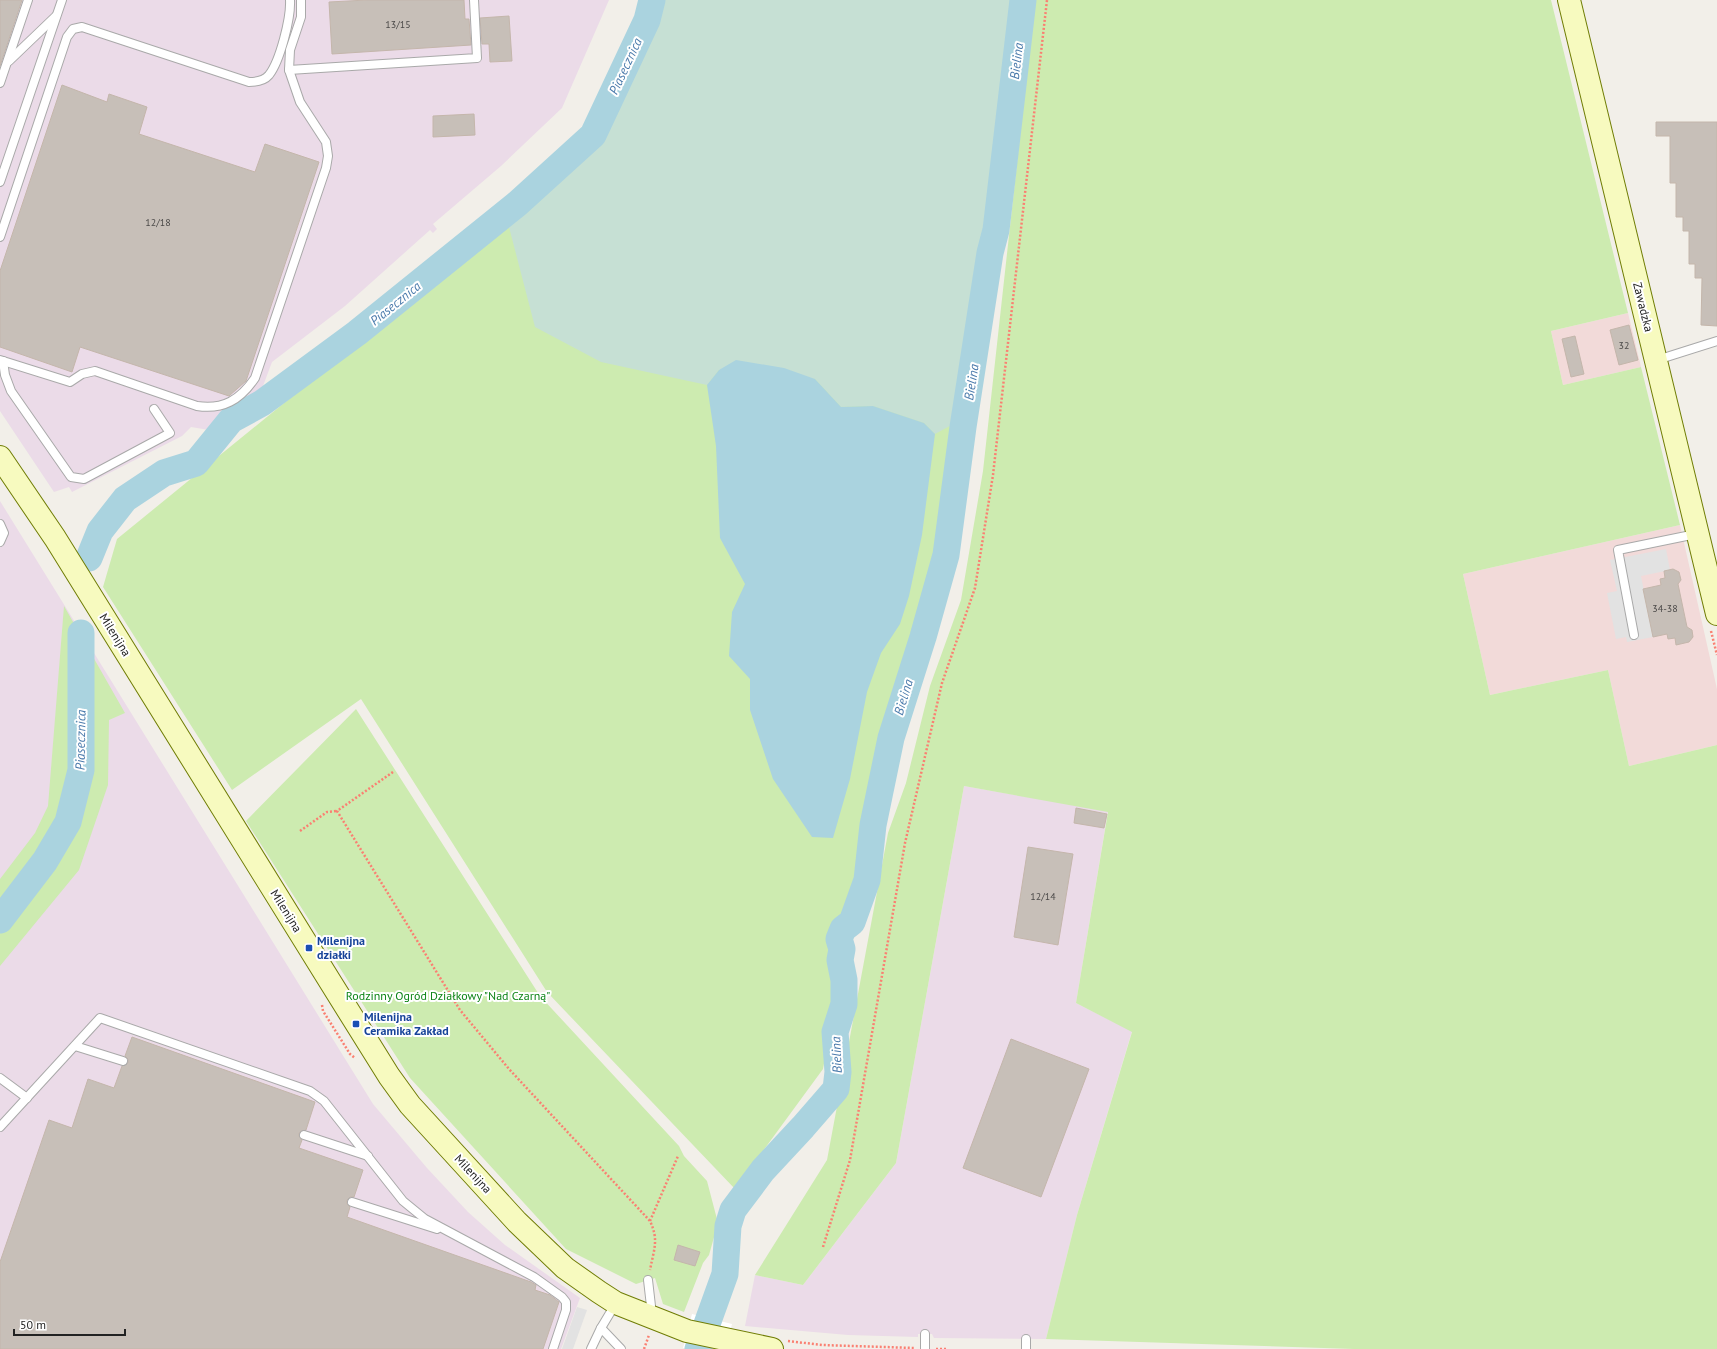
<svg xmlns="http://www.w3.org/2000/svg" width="1717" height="1349" font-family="'PT Sans',sans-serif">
<rect width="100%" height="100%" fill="#f2efe9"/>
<g fill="#f2dad9">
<polygon points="1628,313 1641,367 1563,385 1551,331"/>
<polygon points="1680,525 1717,689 1717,745 1629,766 1608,670 1490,695 1463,574"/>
</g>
<g fill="#ebdbe8">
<polygon points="0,0 609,0 562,108 501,166 433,224 437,229 433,233 430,230 345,306 272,362 263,386 209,430 191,427 182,436 72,492 69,487 54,492 0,411"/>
<polygon points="0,501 373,1104 427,1168 468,1212 505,1245 580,1298 561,1349 0,1349"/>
<polygon points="964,786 1108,811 1076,1003 1132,1031 1077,1215 1046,1339 934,1338 932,1334 918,1334 918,1337 848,1335 745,1326 755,1275 803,1285 896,1163"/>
</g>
<g fill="#cdebb0">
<polygon points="655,0 1021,0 993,229 941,554 885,737 823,1069 735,1189 547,992 361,699 232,790 103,587 117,539 505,223 595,137 649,22"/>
<polygon points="1035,0 1551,0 1628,313 1551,331 1563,385 1641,367 1680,525 1463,574 1490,695 1608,670 1629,766 1717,745 1717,1349 1354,1349 1046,1339 1077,1215 1132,1032 1076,1003 1108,812 964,786 896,1163 803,1285 755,1275 827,1160 888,833 906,783 930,686 961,600 983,471"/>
<polygon points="64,606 125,713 109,720 108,785 79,870 0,966 0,879 35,833 48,806"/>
<polygon points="356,709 540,996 679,1146 684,1156 707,1181 718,1223 709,1255 703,1263 684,1312 663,1304 655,1278 636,1284 566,1249 410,1078 246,821"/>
</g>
<polygon fill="#c6e0d4" points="657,0 1018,0 990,229 984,249 959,421 935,434 924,423 873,406 841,407 815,379 719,370 707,385 601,362 535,327 509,227 597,139 650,24"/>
<g fill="#e2e2e2">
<polygon points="1666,549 1670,570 1641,576 1653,637 1627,642 1626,637 1616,639 1607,593 1617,591 1610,560"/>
<polygon points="577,1307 587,1310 573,1349 562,1349"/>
</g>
<polygon fill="#aad3df" points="736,360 784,368 815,379 841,407 873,406 924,423 935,434 922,535 909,596 900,624 881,653 867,692 850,779 833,838 812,837 773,779 750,710 750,679 729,656 732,612 745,584 720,538 716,446 707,385 719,370"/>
<polygon fill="#fff" points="692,1314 732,1324 725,1349 683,1348"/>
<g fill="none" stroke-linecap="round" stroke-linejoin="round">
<g stroke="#aad3df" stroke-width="27">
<polyline points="89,558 100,531 125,499 164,473 196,463 231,420 262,403 357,333 517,204 593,135 647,20 652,0"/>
<polyline points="0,920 45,861 68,822 81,770 81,633"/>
<polyline points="698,1349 725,1274 728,1226 733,1210 763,1170 803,1127 836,1089 838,1072 835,1032 844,1004 844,980 840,960 842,949 839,939 843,929 852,922 867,880 873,825 891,738 923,637 946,555 963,427 990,253 996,230 1023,0"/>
</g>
</g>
<g fill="#c7bfb8" stroke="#c4b6ab">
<polygon points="0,0 22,0 0,66"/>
<polygon points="367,0 464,0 465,19 469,19 471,45 332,54 329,2"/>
<polygon points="509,16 512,61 490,62 489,44 482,44 480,18"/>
<polygon points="62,85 107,102 109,94 147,107 139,134 255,172 265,144 319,162 246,381 229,396 80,347 72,372 0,347 0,271"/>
<polygon points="474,114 475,135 433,137 433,116"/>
<polygon points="1656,122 1717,122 1717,326 1701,325 1702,278 1695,278 1695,264 1689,264 1689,231 1683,231 1683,217 1676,217 1676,183 1670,183 1670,136 1656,136"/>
<polygon points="1629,325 1638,360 1619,365 1610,330"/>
<polygon points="1575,336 1584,374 1571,377 1562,339"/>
<polygon points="1673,569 1679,572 1681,580 1678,584 1687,627 1692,630 1693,637 1689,642 1676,645 1675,638 1668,639 1667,634 1653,637 1643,589 1661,585 1660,579 1665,578 1664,571"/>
<polygon points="1076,808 1107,814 1104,828 1074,823"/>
<polygon points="1028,847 1073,854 1058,945 1014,937"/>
<polygon points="132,1037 315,1102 306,1130 299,1133 299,1136 302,1140 299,1148 363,1170 354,1197 350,1197 347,1200 347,1204 350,1207 347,1217 531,1282 536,1285 535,1290 550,1295 559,1302 543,1349 0,1349 0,1262 49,1120 72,1128 88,1079 114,1088 122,1066 128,1063 128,1059 125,1056"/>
<polygon points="1011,1039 1089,1069 1041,1197 963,1168"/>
<polygon points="678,1245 700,1252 695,1266 674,1260"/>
</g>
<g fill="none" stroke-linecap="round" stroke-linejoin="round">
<defs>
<g id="lane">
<polyline points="9,61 56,16"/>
<polyline points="289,70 477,58 474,0"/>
<polyline points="0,83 28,0"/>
<polyline points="0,182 62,0"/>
<path d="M0,237L67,37L73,29L82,27L249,82C256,82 264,81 269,75C280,61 291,18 290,0"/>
<path d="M0,360L70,382L82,374L95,371L197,406C223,410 240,400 255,378L326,168L328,156L326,142L300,102L289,70L290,50L301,17V0"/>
<polyline points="1657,360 1717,341"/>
<polyline points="3,361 5,375 11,391 71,477 84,479 170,433 154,409"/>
<polyline points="0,524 4,533 0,542"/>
<polyline points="1634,635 1618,550 1696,534"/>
<polyline points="75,1046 123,1061"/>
<polyline points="0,1078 27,1098"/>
<polyline points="0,1127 100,1018 310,1091 324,1101 403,1201 425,1219 534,1277 562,1297 566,1302 566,1310 553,1349"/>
<polyline points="304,1135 368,1156"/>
<polyline points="352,1202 437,1229"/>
<polyline points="648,1280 651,1306 649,1314"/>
<polyline points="601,1328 621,1349"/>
<polyline points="925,1334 925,1349"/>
<polyline points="1026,1339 1026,1349"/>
<polyline points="591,1349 601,1328 616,1303"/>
</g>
<g id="secondary">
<polyline points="1569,0 1717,614"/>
<polyline points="0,457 55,538 331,983 389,1076 410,1105 517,1222 565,1268 599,1292 616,1303 687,1331 772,1349"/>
</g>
</defs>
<use href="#lane" stroke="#a9a9a9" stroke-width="10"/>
<use href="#secondary" stroke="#707d05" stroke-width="24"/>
<g stroke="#fa8072" stroke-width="2.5" stroke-dasharray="2 2" stroke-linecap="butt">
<polyline points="1711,631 1717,655"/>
<path d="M393,772L337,811L460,1010L509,1069L650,1221C659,1240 654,1249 650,1270"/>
<polyline points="300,831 327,812 337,811"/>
<polyline points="322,1005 323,1011 350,1054 355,1058"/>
<polyline points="650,1221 678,1156"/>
<polyline points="823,1247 850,1160 905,843 942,683 975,588 993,475 1047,0"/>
<polyline points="788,1341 822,1345 915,1348"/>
<polyline points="644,1349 649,1335"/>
<polyline points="936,1349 947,1349"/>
</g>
<use href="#lane" stroke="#fff" stroke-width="8"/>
<use href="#secondary" stroke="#f7fabf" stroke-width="22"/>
</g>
<g fill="#1a4fb4" stroke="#fff" stroke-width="1.5">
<rect x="305" y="944" width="8" height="8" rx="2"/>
<rect x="352" y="1020" width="8" height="8" rx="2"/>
</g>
<g text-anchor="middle" stroke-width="4" stroke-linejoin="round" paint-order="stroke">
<g font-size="10" fill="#4b4948">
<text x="398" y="28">13/15</text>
<text x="158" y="226">12/18</text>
<text x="1624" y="349">32</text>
<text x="1665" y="612">34-38</text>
<text x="1043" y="900">12/14</text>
</g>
<g font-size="12" fill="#222" stroke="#fff">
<text transform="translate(1643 307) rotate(76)" y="4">Zawadzka</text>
<text transform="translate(115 635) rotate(58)" y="4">Milenijna</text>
<text transform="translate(286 911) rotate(58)" y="4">Milenijna</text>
<text transform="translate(473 1174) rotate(47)" y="4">Milenijna</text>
</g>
<g font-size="12" font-weight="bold" fill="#164399" stroke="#fff" text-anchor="start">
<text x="317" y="945">Milenijna<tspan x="317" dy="14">działki</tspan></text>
<text x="364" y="1021">Milenijna<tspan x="364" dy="14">Ceramika Zakład</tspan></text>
</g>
<g font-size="12" fill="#0c8416" stroke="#fff">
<text x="448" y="1000">Rodzinny Ogród Działkowy "Nad Czarną"</text>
</g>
<g font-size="13" font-style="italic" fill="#4a7aab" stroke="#fff">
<text transform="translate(1016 61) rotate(-83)" y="5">Bielina</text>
<text transform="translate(625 66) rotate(-65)" y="5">Piasecznica</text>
<text transform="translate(395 303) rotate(-39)" y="5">Piasecznica</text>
<text transform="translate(971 382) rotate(-81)" y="5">Bielina</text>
<text transform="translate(903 697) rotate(-73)" y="5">Bielina</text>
<text transform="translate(80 740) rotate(-89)" y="5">Piasecznica</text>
<text transform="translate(836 1055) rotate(-92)" y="5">Bielina</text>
</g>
</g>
<path d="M14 1329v6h111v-6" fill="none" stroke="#222222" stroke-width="2"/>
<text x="20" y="1329" font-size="12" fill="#222222" stroke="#ffffff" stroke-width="3" paint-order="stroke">50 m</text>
</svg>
